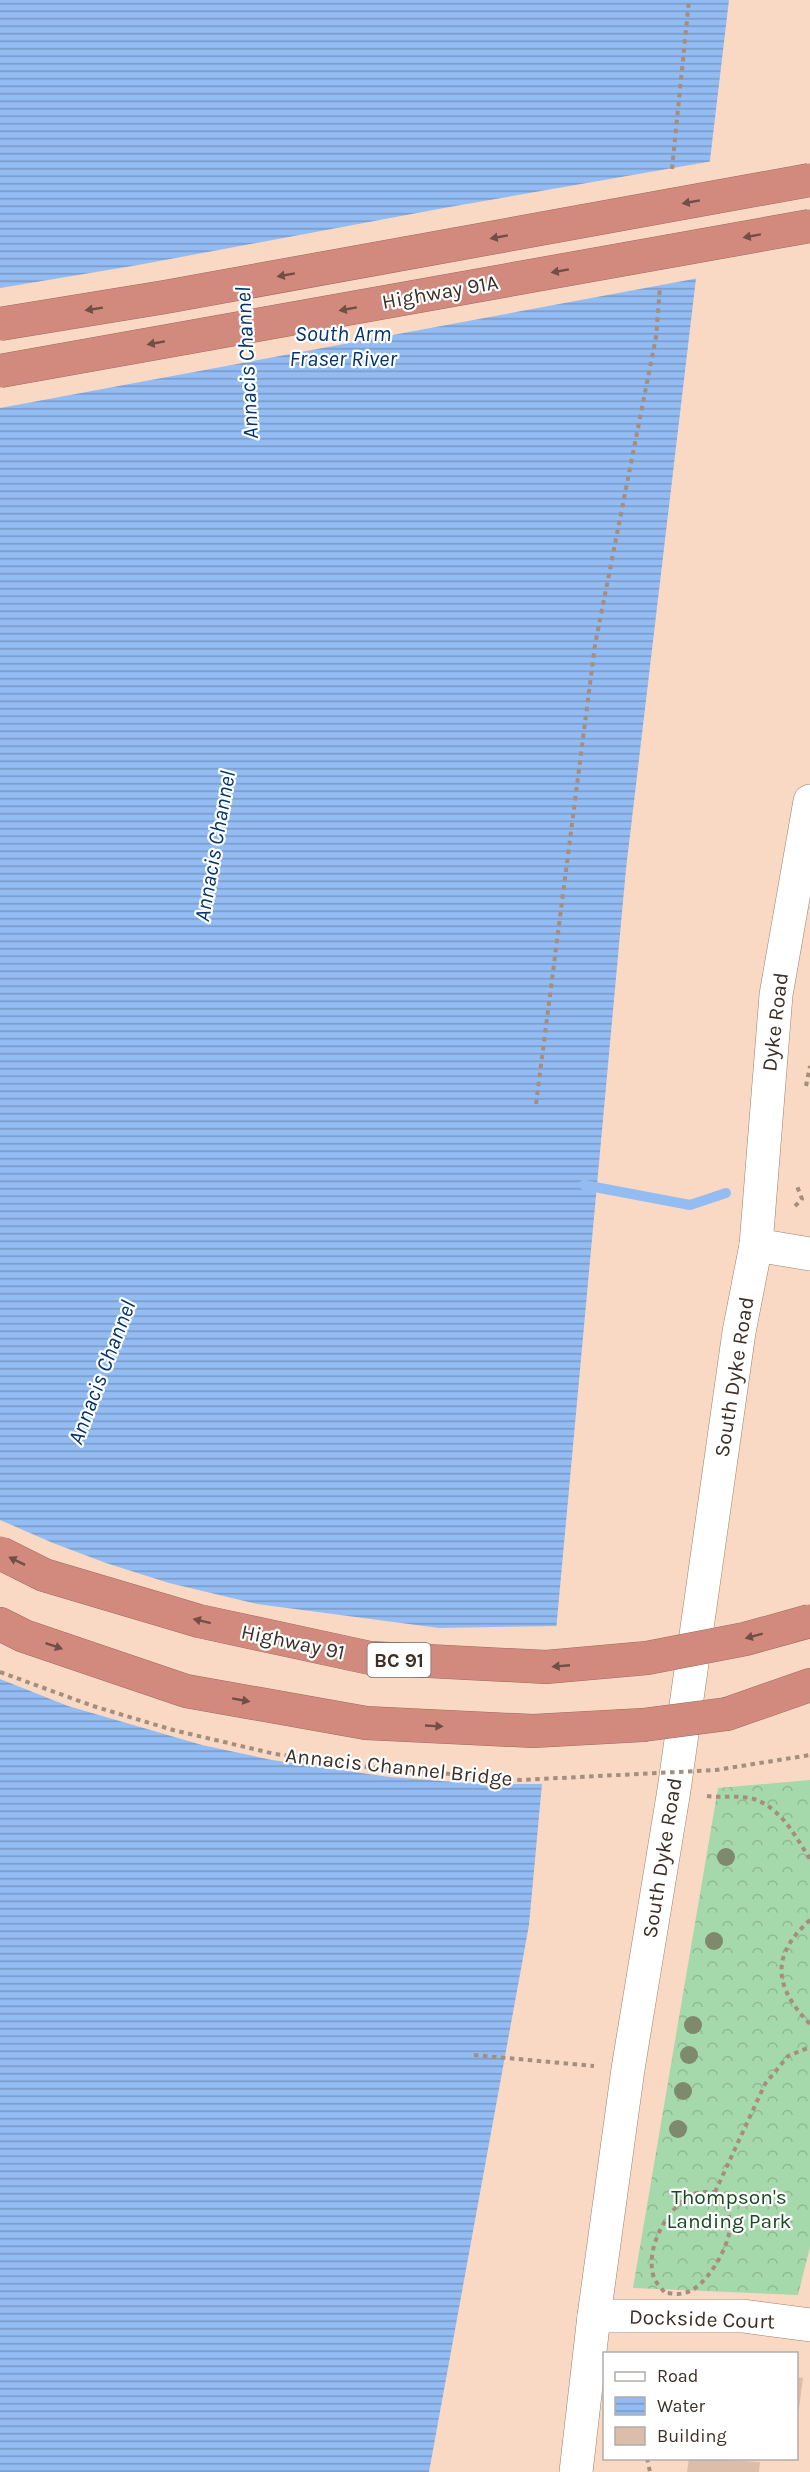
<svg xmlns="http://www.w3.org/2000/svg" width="810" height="2472" font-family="Karla,sans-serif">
<defs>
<pattern id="forest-crowns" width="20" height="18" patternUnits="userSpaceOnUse" patternTransform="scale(1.5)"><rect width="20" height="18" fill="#a5d8aa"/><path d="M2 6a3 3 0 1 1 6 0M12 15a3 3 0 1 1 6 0" fill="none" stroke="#8fba92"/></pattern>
<pattern id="water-rules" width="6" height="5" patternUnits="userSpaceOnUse" patternTransform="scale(1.5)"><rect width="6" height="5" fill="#93bcf3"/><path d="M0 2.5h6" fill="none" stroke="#7999c5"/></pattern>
</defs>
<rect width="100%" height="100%" fill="#f9d9c4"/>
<polygon fill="url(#forest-crowns)" points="810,1780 810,2247 798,2295 633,2288 718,1788"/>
<polygon fill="url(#water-rules)" points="0,0 729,0 626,869 529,1925 429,2472 0,2472"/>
<g fill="#f9d9c4">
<polygon points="713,161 699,278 0,408 0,288 138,265 444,208"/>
<polygon points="0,1520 53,1543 106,1563 169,1583 257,1604 439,1628 559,1626 545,1784 481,1784 389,1777 272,1760 202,1745 68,1706 0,1679"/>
</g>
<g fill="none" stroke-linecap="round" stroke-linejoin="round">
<polyline stroke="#93bcf3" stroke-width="10" points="584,1185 690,1205 726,1193"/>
</g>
<g fill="#dcbda9">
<polygon points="796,2377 803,2378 798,2416 796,2416"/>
<polygon points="689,2458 760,2462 759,2472 687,2472"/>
</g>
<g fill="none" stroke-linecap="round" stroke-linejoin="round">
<defs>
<g id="minor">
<polyline points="756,1245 810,1254"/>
<polyline points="594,2316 743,2316 810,2325"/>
<polyline points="576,2472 594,2316 628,2069 674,1790 739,1332 756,1245 776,995 810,801"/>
</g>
<g id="highway">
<polyline points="0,1624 24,1636 186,1691 366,1723 533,1731 643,1725"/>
<polyline points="727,1714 810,1685"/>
</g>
</defs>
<use href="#minor" stroke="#9b7f6c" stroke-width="34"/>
<use href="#highway" stroke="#9e6a60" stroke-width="34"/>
<g stroke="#a68e7f" stroke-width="4" stroke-dasharray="4.5 4.5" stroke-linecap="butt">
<polyline points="672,169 689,0"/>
<polyline points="806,1086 810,1066"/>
<polyline points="536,1104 595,645 656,337 660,287"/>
<polyline points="795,1206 802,1199 797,1186"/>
<path d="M707,1796C722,1798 740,1795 754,1799C782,1809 795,1836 810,1859"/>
<path d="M810,1920C770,1956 774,1987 810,2024"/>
<polyline points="474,2055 594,2066"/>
<path d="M715,2192C724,2203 730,2211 730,2226C730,2246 705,2290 684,2293C678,2295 671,2293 665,2293C662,2289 656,2283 654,2278C644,2249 667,2208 692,2195C699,2191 708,2192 715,2192Z"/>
<polyline points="715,2192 765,2084 788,2056 810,2047"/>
<polyline points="647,2458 650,2472"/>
</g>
<use href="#minor" stroke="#fff" stroke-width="33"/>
<use href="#highway" stroke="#d38a7e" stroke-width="33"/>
<defs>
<g id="highway-bridge">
<polyline points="0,324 165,297 810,180"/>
<polyline points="0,371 810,226"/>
<polyline points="0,1553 44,1575 199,1621 370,1658 546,1667 647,1658 745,1639 810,1621"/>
<polyline points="643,1725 727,1714"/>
</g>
</defs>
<use href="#highway-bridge" stroke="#9e6a60" stroke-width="34" stroke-linecap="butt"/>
<polyline stroke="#a68e7f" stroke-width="4" stroke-dasharray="4.5 4.5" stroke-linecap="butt" points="0,1672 93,1706 173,1730 275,1754 367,1767 521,1780 716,1770 810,1755"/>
<use href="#highway-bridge" stroke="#d38a7e" stroke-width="33"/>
</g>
<g fill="#7e8a6b">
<circle cx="726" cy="1857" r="9"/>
<circle cx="714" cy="1941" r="9"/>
<circle cx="693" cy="2025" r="9"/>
<circle cx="689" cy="2055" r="9"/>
<circle cx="683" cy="2091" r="9"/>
<circle cx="678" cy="2129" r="9"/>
</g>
<defs><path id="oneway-solid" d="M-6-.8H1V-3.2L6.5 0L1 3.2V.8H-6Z" transform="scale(1.5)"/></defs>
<g fill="#704f45">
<use href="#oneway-solid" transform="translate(691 202) rotate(170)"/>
<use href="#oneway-solid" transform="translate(752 236) rotate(170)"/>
<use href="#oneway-solid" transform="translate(499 237) rotate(170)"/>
<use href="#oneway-solid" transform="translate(560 271) rotate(170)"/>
<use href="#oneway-solid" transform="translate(286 275) rotate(170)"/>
<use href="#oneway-solid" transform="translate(94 309) rotate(171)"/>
<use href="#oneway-solid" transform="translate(348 309) rotate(170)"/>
<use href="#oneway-solid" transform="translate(156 343) rotate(170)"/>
<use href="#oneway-solid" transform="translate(17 1561) rotate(-154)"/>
<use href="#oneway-solid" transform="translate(202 1621) rotate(-166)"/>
<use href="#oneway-solid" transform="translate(754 1636) rotate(165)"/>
<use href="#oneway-solid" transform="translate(54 1646) rotate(19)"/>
<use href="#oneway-solid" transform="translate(561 1666) rotate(175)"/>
<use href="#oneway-solid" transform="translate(241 1700) rotate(10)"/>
<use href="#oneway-solid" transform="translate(434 1726) rotate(3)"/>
</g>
<g text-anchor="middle" stroke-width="4.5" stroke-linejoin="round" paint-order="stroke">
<rect fill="#fff" stroke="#766d68" stroke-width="1.5" x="367.5" y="1643" width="63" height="34" rx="4.5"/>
<g font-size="20" font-weight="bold" fill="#3b2f27">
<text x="399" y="1667">BC 91</text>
</g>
<g font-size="21" fill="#3b2f27" stroke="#fff">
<text transform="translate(440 292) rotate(-10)" y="7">Highway 91A</text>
<text transform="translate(775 1022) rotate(-83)" y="7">Dyke Road</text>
<text transform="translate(734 1377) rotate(-81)" y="7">South Dyke Road</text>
<text transform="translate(293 1642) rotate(12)" y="7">Highway 91</text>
<text transform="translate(399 1767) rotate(6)" y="7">Annacis Channel Bridge</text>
<text transform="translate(662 1858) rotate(-81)" y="7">South Dyke Road</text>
<text transform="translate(702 2319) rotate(2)" y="7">Dockside Court</text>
</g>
<g font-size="21" fill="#194a22" stroke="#fff">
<text x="729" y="2204">Thompson's<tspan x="729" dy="24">Landing Park</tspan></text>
</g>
<g font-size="22" font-style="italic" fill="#003570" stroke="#fff">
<text x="343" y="341">South Arm<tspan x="343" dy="25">Fraser River</tspan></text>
<text transform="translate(246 363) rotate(-93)" y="8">Annacis Channel</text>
<text transform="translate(214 846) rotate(-80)" y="8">Annacis Channel</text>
<text transform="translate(101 1372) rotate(-69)" y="8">Annacis Channel</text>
</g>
</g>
<rect x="603" y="2352" width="195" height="108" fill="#ffffff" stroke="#b1aca9" stroke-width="1.5"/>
<rect x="615" y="2372" width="30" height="9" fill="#ffffff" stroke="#b1aca9" stroke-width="1.5"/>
<text x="657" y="2382" font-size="18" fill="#3b2f27">Road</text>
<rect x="615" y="2397" width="30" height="18" fill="url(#water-rules)" stroke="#b1aca9" stroke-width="1.5"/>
<text x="657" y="2412" font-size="18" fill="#3b2f27">Water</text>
<rect x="615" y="2427" width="30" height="18" fill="#dcbda9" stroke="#b1aca9" stroke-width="1.5"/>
<text x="657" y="2442" font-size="18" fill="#3b2f27">Building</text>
</svg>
